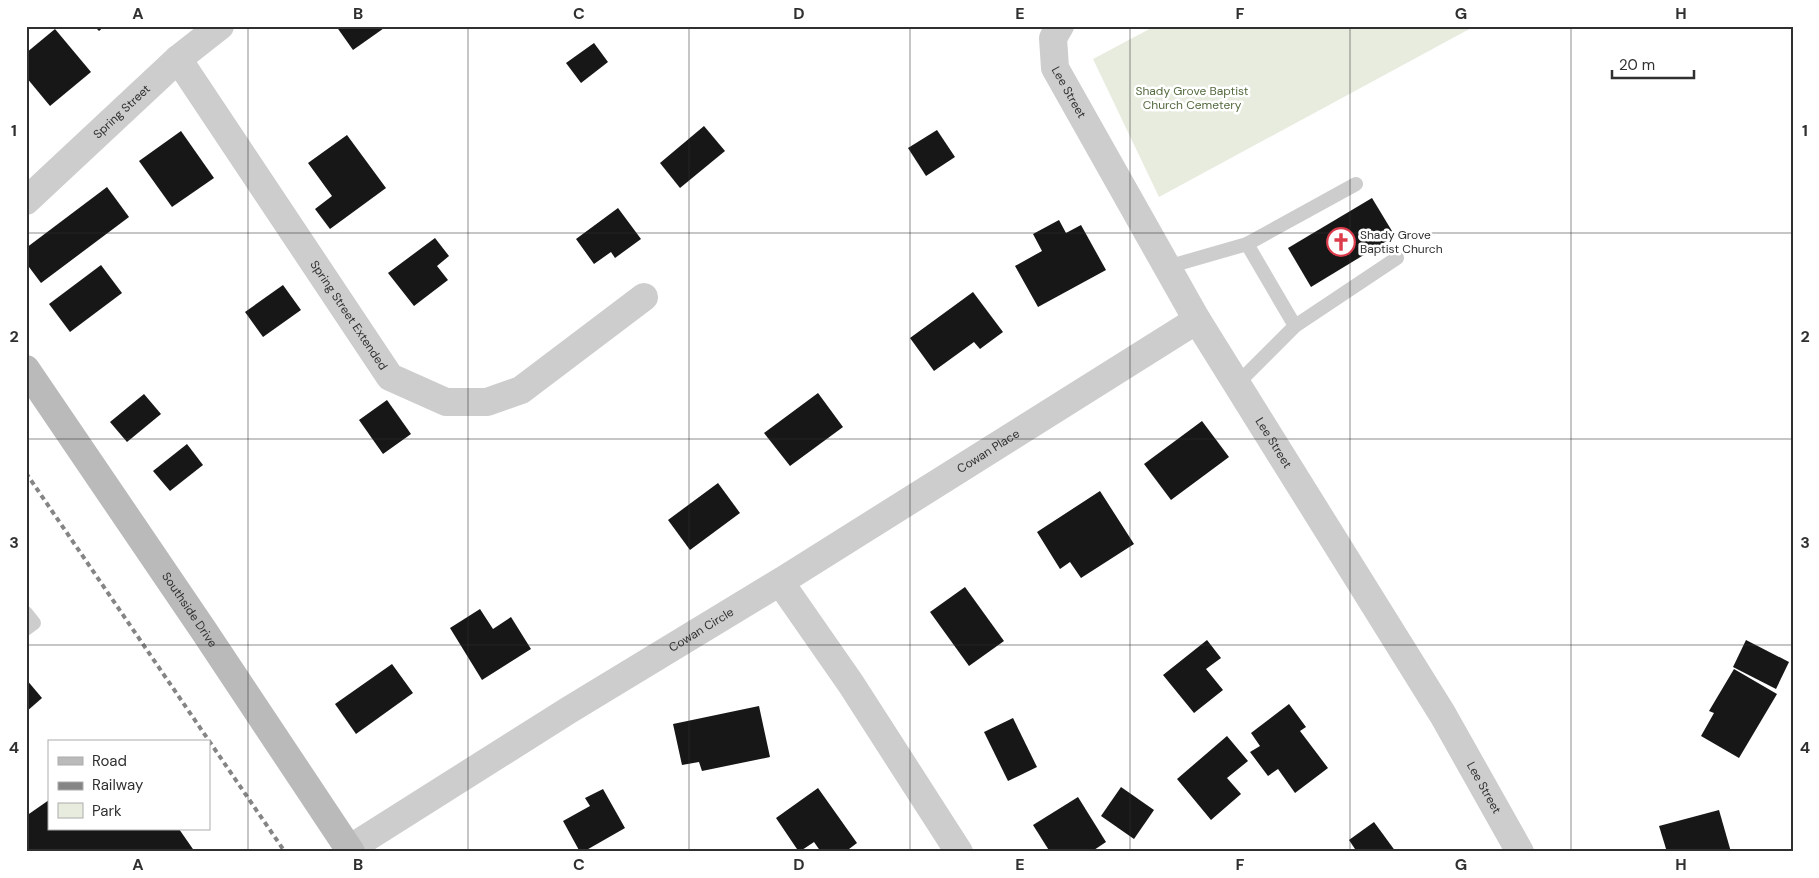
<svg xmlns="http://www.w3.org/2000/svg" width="1819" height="878" font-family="'DM Sans',sans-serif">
<rect width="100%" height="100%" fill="#fff"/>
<polygon fill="#e7ecdf" points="1155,26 1475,26 1159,197 1093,59"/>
<g fill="#171717">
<polygon points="94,26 105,26 99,31"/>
<polygon points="336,26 387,26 353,50"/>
<polygon points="55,29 91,72 50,106 26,77 26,53"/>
<polygon points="594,43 608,62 581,83 566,63"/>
<polygon points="704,126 725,151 680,188 660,163"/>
<polygon points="937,130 955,157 926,176 908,148"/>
<polygon points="181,131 214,178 172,207 139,161"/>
<polygon points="347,135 386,188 330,229 315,209 332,196 308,163"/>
<polygon points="107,187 129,217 41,283 26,263 26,248"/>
<polygon points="1372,198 1395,236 1311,287 1288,248"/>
<polygon points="618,208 641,239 615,258 611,252 594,264 576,239"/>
<polygon points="1059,220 1066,233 1081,225 1106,270 1038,307 1015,266 1042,251 1033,234"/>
<polygon points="435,238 449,256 437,266 448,280 414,306 388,273"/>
<polygon points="101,265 122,293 70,332 49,304"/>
<polygon points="283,285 301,310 263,337 245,312"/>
<polygon points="973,292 1003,332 980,349 974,342 934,371 910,338"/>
<polygon points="818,393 843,427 790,466 764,433"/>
<polygon points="144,394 161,414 127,442 110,422"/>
<polygon points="387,400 411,434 383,454 359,420"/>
<polygon points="1202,421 1229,457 1171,500 1144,464"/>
<polygon points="187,444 203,465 170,491 153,471"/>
<polygon points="718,483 740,513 690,550 668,520"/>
<polygon points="1100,491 1134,544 1081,578 1070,562 1060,569 1037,532"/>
<polygon points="965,587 1004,641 969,666 930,612"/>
<polygon points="480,609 493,629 511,617 531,649 482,680 450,628"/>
<polygon points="1207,640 1221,658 1206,669 1223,690 1194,713 1163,675"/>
<polygon points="1746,640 1789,662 1776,689 1733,667"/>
<polygon points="392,664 413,693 356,734 335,704"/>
<polygon points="1734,669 1777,694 1739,758 1701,736 1714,713 1709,711"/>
<polygon points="26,679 42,698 26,712"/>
<polygon points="1289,704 1306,727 1300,731 1328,768 1295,793 1278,769 1268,776 1250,752 1260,746 1251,733"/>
<polygon points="759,706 770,757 702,771 699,762 682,765 673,724"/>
<polygon points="1013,718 1037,767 1008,781 984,732"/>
<polygon points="1227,736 1248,761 1227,778 1241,794 1211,820 1177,779"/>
<polygon points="1121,787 1154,810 1134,839 1101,816"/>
<polygon points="818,788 857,843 845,852 821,852 814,842 799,852 776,818"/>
<polygon points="603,789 625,828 583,852 580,852 563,821 590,806 585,798"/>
<polygon points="1078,797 1106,842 1091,852 1050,852 1033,825"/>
<polygon points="49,800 49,829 179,829 195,852 26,852 26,816"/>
<polygon points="1719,810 1731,852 1667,852 1659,826"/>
<polygon points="1374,822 1396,852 1357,852 1349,840"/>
</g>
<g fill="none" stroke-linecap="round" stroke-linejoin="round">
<g stroke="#cdcdcd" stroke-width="14">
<polyline points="1247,244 1295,326"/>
<polyline points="1167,267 1247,244 1356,184"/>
<polyline points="1237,384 1295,326 1397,258"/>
<polyline points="26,613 34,623 26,629"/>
</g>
<g stroke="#cdcdcd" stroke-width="28">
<path id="s1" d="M1060,26L1053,38L1055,68L1197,320L1443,715L1520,852"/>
<path id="s2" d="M178,59L390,377L446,402H487L521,390L644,297"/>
<path id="s3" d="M26,201L178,59L220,26"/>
<path id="s4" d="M780,582L1197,320"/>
<path id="s5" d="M349,849L569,710L780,582L851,684L959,852"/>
</g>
<path stroke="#bababa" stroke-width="28" id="s6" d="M26,369L204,631L351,852"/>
<polyline stroke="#858585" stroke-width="4" stroke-dasharray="5 4" stroke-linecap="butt" points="26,473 285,852"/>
</g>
<path fill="none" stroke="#303030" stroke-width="1" stroke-opacity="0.55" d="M248,26V852M468,26V852M689,26V852M910,26V852M1130,26V852M1350,26V852M1571,26V852M26,233H1793M26,439H1793M26,645H1793"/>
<defs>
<symbol id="church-ring" viewBox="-11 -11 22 22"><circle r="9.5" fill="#fff" stroke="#dd3c4d" stroke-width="1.5"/><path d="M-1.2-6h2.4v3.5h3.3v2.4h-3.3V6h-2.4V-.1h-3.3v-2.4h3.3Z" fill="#dd3c4d"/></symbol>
</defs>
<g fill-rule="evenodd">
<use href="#church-ring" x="1325" y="226" width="32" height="32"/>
</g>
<g text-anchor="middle" stroke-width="5" stroke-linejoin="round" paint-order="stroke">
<g font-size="12" fill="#546a3f" stroke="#fff">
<text x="1192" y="95">Shady Grove Baptist<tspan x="1192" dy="14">Church Cemetery</tspan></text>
</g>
<g font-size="12" fill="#303030" stroke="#fff">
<text dy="4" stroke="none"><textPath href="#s1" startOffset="72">Lee Street</textPath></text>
<text dy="4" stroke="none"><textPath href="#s3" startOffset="131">Spring Street</textPath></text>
<text dy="4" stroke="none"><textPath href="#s2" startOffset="308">Spring Street Extended</textPath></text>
<text dy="4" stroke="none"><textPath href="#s1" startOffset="478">Lee Street</textPath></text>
<text dy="4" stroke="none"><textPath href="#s4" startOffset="246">Cowan Place</textPath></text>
<text dy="4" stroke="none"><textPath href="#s6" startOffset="291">Southside Drive</textPath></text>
<text dy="4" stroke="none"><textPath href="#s5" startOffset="415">Cowan Circle</textPath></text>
<text dy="4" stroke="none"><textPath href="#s1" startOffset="882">Lee Street</textPath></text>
</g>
<g font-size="12" fill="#303030" stroke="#fff" text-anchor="start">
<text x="1360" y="239">Shady Grove<tspan x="1360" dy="14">Baptist Church</tspan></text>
</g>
</g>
<rect width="1819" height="878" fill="none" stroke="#ffffff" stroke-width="55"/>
<rect x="48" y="740" width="162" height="90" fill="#ffffff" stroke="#acacac"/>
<rect x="58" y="757" width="25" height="8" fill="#bababa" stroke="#acacac"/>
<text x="92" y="766" font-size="15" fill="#303030">Road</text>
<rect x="58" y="782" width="25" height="8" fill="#858585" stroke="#acacac"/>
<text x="92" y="790" font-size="15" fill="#303030">Railway</text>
<rect x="58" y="803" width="25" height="15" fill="#e7ecdf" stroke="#acacac"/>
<text x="92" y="816" font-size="15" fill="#303030">Park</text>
<path d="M1612 70v8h82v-8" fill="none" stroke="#303030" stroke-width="2.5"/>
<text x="1619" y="70" font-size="15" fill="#303030" stroke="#ffffff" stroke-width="4" paint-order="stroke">20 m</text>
<rect x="28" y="28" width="1764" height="822" fill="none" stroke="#303030" stroke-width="2"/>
<g font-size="16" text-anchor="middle" font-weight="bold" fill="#303030">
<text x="138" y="19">A</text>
<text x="358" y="19">B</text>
<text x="579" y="19">C</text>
<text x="799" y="19">D</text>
<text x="1020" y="19">E</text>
<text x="1240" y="19">F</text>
<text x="1461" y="19">G</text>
<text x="1681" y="19">H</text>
<text x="14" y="136">1</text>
<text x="1805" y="136">1</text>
<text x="14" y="342">2</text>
<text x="1805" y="342">2</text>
<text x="14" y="548">3</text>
<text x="1805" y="548">3</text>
<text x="14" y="753">4</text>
<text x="1805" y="753">4</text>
<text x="138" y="870">A</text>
<text x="358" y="870">B</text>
<text x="579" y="870">C</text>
<text x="799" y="870">D</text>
<text x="1020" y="870">E</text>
<text x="1240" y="870">F</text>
<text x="1461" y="870">G</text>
<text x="1681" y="870">H</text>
</g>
</svg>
